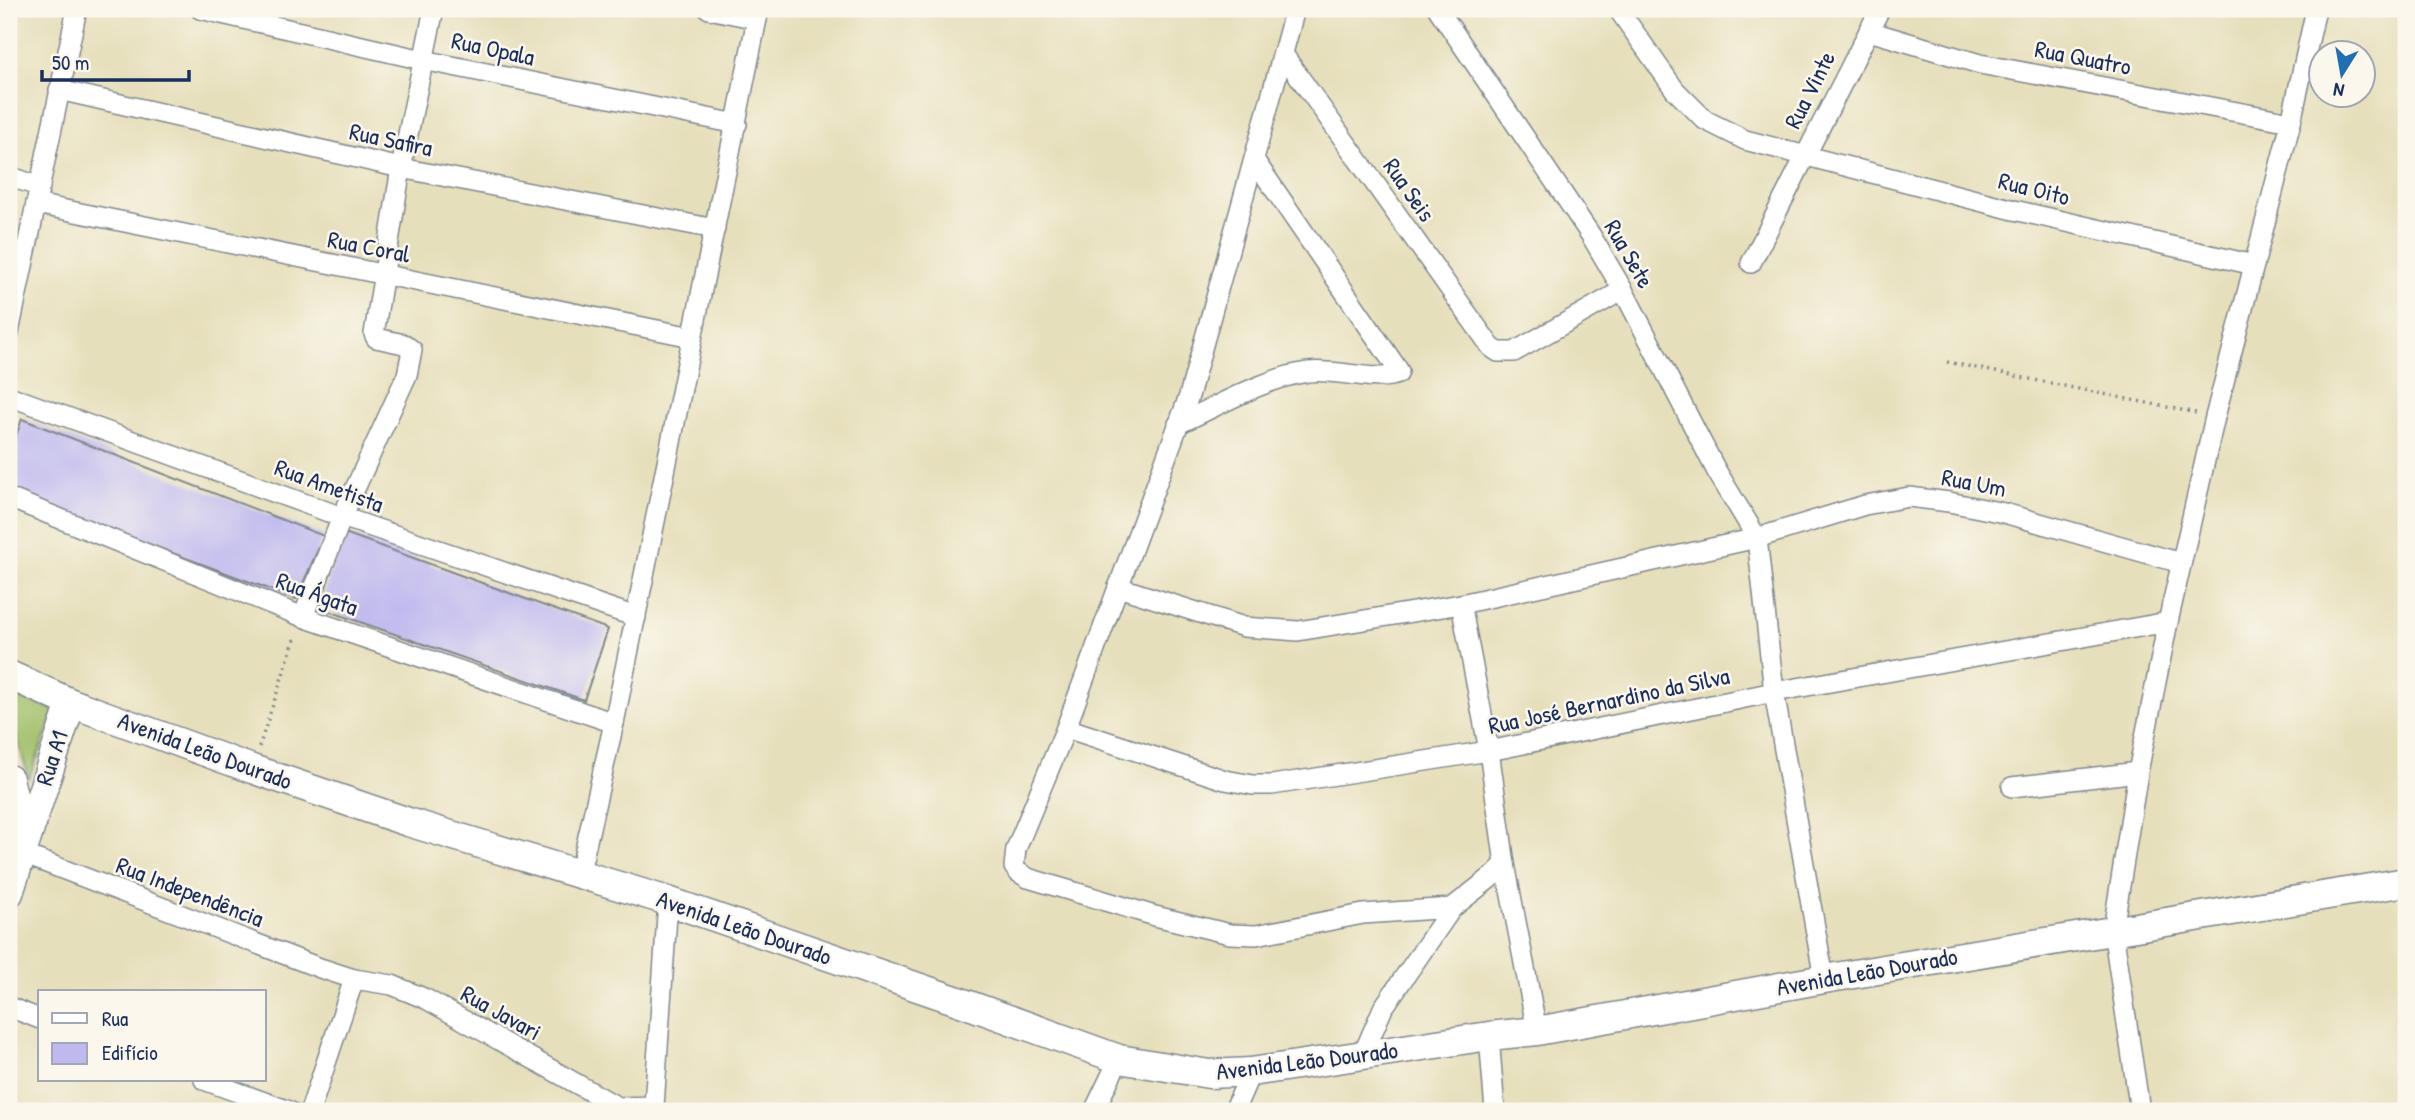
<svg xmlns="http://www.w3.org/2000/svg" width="2415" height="1120" font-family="'Patrick Hand',sans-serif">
<rect width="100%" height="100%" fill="#fbf7ec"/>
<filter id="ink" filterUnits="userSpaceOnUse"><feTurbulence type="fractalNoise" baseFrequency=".0143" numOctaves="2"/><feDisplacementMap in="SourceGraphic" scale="14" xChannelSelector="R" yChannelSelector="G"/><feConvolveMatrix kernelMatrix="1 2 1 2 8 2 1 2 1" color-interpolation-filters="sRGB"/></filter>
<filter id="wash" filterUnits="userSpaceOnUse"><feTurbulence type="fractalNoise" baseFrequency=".00686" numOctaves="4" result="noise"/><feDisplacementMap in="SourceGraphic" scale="28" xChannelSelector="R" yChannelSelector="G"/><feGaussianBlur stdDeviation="1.57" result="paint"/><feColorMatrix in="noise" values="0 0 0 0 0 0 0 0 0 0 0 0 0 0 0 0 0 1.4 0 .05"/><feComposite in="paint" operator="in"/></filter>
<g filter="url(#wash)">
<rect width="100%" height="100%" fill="#e6dfbb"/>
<polygon fill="#9fbf68" stroke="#5d7763" stroke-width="2" points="9,687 55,711 29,779 16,734 9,719"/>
<g id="blocks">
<g fill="#bfb9ef">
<polygon points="22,419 324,536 296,599 9,492 9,456"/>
<polygon points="342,532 608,629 584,700 320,608"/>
</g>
</g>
</g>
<g filter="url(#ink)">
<use href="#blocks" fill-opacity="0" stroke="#80878c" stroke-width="2"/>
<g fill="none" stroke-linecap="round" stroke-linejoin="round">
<defs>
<g id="minor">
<polyline points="200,9 423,60 737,124"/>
<polyline points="709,9 757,19"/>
<polyline points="1295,9 1189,396 1066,728 1016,849 1014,867 1018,872 1028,878 1155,916 1230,934 1256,935 1363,914 1452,908 1494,875 1505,864 1489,751 1461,604"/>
<polyline points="1438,9 1590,234 1623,290 1716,470 1757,538 1774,692 1824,979"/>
<polyline points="1618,9 1675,90 1705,120 1745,140 2014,210 2254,265"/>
<polyline points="1869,31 1980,64 2291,122"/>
<polyline points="1283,54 1491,347 1498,352 1514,352 1623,290"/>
<polyline points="59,90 401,168 715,229"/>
<polyline points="9,176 40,187"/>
<polyline points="36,204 692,337"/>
<polyline points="1751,263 1880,9"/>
<polyline points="9,332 77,9"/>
<polyline points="9,396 342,517 636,617"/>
<path d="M1178,424C1216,407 1267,377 1308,372C1334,368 1377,383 1398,374L1399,371L1255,161"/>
<polyline points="9,498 303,617 614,723"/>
<polyline points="1118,587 1244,627 1298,631 1461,604 1757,538 1865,505 1909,497 1949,502 2004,513 2181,563"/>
<polyline points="303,617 342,517 407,375 412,350 404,344 376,338 374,334 401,168 434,9"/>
<polyline points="1066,728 1225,780 1253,785 1272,785 1489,751 1774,692 2168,622"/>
<polyline points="2012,787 2138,772"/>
<polyline points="10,849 320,968 354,979 392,985 426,999 618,1107"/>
<polyline points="1505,864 1537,1031"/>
<polyline points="579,876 614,723 759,9"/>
<polyline points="9,1007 40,1019"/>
<polyline points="1489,1036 1495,1111"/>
<polyline points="1362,1057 1383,1008 1452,908"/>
<polyline points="204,1080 289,1111"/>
<polyline points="618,1107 654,1106 668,901"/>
<polyline points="310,1111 354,979"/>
<polyline points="1094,1111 1119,1059"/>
<polyline points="1234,1111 1251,1072"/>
<polyline points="2140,1111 2113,930 2138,772 2168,622 2215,417 2291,122 2316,9"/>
</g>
<g id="secondary">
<polyline points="9,675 71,703 252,769 408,822 668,901 958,1001 1119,1059 1209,1074 1251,1072 1489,1036 1537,1031 1824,979 2406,882"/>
<polyline points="9,779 25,842"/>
<polyline points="9,893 71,703"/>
</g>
</defs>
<use href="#minor" stroke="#80878c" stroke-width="22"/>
<use href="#secondary" stroke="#80878c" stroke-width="31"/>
<g stroke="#80878c" stroke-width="3.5" stroke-dasharray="2 5" stroke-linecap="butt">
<polyline points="1947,362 2196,413"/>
<polyline points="259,747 296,635"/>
</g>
<use href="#minor" stroke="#fff" stroke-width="19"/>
<use href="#secondary" stroke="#fff" stroke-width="28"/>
</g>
</g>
<g text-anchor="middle" stroke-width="5" stroke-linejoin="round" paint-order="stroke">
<g font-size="24" fill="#1b2f5e" stroke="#fbf7ec">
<text transform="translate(493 49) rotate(12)" y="8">Rua Opala</text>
<text transform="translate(2083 58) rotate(11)" y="8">Rua Quatro</text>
<text transform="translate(1810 90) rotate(-63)" y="8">Rua Vinte</text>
<text transform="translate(391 140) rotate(12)" y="8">Rua Safira</text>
<text transform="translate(2034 189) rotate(14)" y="8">Rua Oito</text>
<text transform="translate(1409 190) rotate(55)" y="8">Rua Seis</text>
<text transform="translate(369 247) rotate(11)" y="8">Rua Coral</text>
<text transform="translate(1629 254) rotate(60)" y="8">Rua Sete</text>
<text transform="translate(1974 483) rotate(11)" y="8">Rua Um</text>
<text transform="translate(329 486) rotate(20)" y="8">Rua Ametista</text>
<text transform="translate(317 594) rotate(20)" y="8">Rua Ágata</text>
<text transform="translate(1609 701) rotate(-12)" y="8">Rua José Bernardino da Silva</text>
<text transform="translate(205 751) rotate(20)" y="8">Avenida Leão Dourado</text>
<text transform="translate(52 758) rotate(-72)" y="8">Rua A1</text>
<text transform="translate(190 892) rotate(21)" y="8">Rua Independência</text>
<text transform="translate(744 928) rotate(19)" y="8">Avenida Leão Dourado</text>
<text transform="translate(1867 972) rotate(-10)" y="8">Avenida Leão Dourado</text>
<text transform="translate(501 1013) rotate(29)" y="8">Rua Javari</text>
<text transform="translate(1307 1061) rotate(-7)" y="8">Avenida Leão Dourado</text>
</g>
</g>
<rect width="2415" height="1120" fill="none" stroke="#fbf7ec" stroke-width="35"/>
<rect x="38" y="990" width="228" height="91" fill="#fbf7ec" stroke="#a1a7b3" stroke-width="2"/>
<rect x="52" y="1013" width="35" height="10" fill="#ffffff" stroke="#a1a7b3" stroke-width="2"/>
<text x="102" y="1026" font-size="21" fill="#1b2f5e">Rua</text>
<rect x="52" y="1043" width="35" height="21" fill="#bfb9ef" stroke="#a1a7b3" stroke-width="2"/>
<text x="102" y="1060" font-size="21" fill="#1b2f5e">Edifício</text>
<g transform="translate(2342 74) rotate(191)"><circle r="33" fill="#fbf7ec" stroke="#a1a7b3" stroke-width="2"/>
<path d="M0-5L12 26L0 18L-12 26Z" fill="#1f6fb2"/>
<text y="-10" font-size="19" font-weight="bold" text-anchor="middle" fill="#1b2f5e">N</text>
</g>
<path d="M42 70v10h147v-10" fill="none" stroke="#1b2f5e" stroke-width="3.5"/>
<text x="52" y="70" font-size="21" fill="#1b2f5e" stroke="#fbf7ec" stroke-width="5" paint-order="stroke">50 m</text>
</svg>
